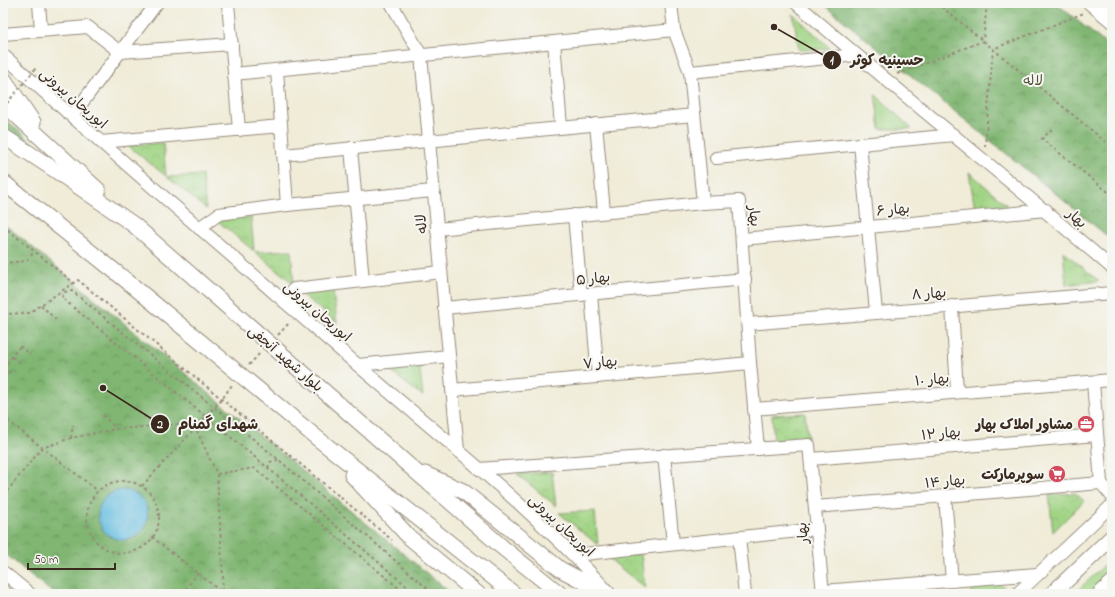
<svg xmlns="http://www.w3.org/2000/svg" width="1115" height="597" font-family="'Indie Flower','Playpen Sans Arabic',sans-serif">
<defs>
<pattern id="forest-crowns" width="20" height="18" patternUnits="userSpaceOnUse"><rect width="20" height="18" fill="#80b672"/><path d="M2 6a3 3 0 1 1 6 0M12 15a3 3 0 1 1 6 0" fill="none" stroke="#6a945d"/></pattern>
<pattern id="park-crowns" width="20" height="18" patternUnits="userSpaceOnUse"><rect width="20" height="18" fill="#a0d484"/><path d="M2 6a3 3 0 1 1 6 0M12 15a3 3 0 1 1 6 0" fill="none" stroke="#8bb672"/></pattern>
</defs>
<rect width="100%" height="100%" fill="#f6f6f2"/>
<filter id="ink" filterUnits="userSpaceOnUse"><feTurbulence type="fractalNoise" baseFrequency=".025" numOctaves="2"/><feDisplacementMap in="SourceGraphic" scale="8" xChannelSelector="R" yChannelSelector="G"/><feConvolveMatrix kernelMatrix="1 2 1 2 8 2 1 2 1" color-interpolation-filters="sRGB"/></filter>
<filter id="wash" filterUnits="userSpaceOnUse"><feTurbulence type="fractalNoise" baseFrequency=".012" numOctaves="4" result="noise"/><feDisplacementMap in="SourceGraphic" scale="16" xChannelSelector="R" yChannelSelector="G"/><feGaussianBlur stdDeviation="0.9" result="paint"/><feColorMatrix in="noise" values="0 0 0 0 0 0 0 0 0 0 0 0 0 0 0 0 0 1.4 0 .05"/><feComposite in="paint" operator="in"/></filter>
<g filter="url(#wash)">
<rect width="100%" height="100%" fill="#f0ecd8"/>
<polygon fill="#a0d484" stroke="#6e7f51" points="1112,558 1112,578 1095,594 1074,594"/>
<g fill="url(#forest-crowns)" stroke="#5e7048">
<polygon points="822,3 1056,3 1112,49 1112,240"/>
<polygon points="3,117 41,150 38,154 3,130"/>
<polygon points="3,223 452,594 54,594 3,552"/>
</g>
<g fill="url(#park-crowns)" stroke="#6e7f51">
<polygon points="793,14 831,49 799,50"/>
<polygon points="875,94 912,129 880,129"/>
<polygon points="163,143 166,176 127,145"/>
<polygon points="969,172 1007,205 975,210"/>
<polygon points="202,175 206,209 167,177"/>
<polygon points="251,217 254,251 215,219"/>
<polygon points="291,250 294,284 255,252"/>
<polygon points="1063,251 1099,281 1066,285"/>
<polygon points="333,289 337,323 300,293"/>
<polygon points="419,362 423,396 383,366"/>
<polygon points="805,413 808,438 774,442 772,415"/>
<polygon points="552,472 556,506 517,474"/>
<polygon points="1075,493 1084,501 1053,532 1049,495"/>
<polygon points="595,511 598,545 559,513"/>
<polygon points="641,554 645,588 606,556"/>
<polygon points="995,580 1005,588 999,594 971,594 970,582"/>
</g>
<circle fill="#63bce0" stroke="#4f737f" cx="123" cy="515" r="25"/>
</g>
<g filter="url(#ink)">
<g fill="none" stroke-linecap="round" stroke-linejoin="round">
<defs>
<g id="minor">
<polyline points="39,3 41,30"/>
<polyline points="228,3 239,130"/>
<polyline points="391,3 421,55 458,451"/>
<polyline points="671,3 674,30 690,72 703,203 739,201 750,363 758,449"/>
<path d="M796,3C899,93 1008,178 1112,268"/>
<polyline points="1089,3 1112,22"/>
<polyline points="1096,8 1112,7"/>
<polyline points="3,34 88,27 120,52 232,44"/>
<polyline points="554,42 561,127"/>
<path d="M3,55C123,163 246,268 368,374C450,444 537,513 609,593"/>
<polyline points="277,70 287,205"/>
<polyline points="690,72 856,55"/>
<polyline points="234,74 674,30"/>
<polyline points="72,116 157,3"/>
<polyline points="596,124 604,212"/>
<polyline points="101,142 281,126"/>
<polyline points="860,144 876,312"/>
<polyline points="351,148 363,281"/>
<polyline points="283,155 694,115"/>
<polyline points="716,158 954,135"/>
<polyline points="574,215 581,295"/>
<polyline points="199,228 219,214 287,205 433,191"/>
<polyline points="437,229 703,203"/>
<polyline points="743,239 1046,210"/>
<polyline points="591,294 598,377"/>
<polyline points="283,300 294,289 441,272"/>
<polyline points="952,306 957,392"/>
<polyline points="444,308 745,279"/>
<polyline points="748,324 1112,293"/>
<polyline points="358,365 449,356"/>
<polyline points="1093,382 1101,483"/>
<polyline points="452,390 750,363"/>
<polyline points="754,409 1112,380"/>
<polyline points="664,455 673,544"/>
<polyline points="811,459 1097,435"/>
<polyline points="479,469 809,445 823,594"/>
<polyline points="1101,483 1112,496"/>
<polyline points="945,496 952,581"/>
<polyline points="815,507 1101,483"/>
<polyline points="739,537 745,594"/>
<polyline points="575,555 817,529"/>
<polyline points="3,572 30,594"/>
<polyline points="3,591 6,594"/>
<polyline points="823,591 1037,574"/>
<polyline points="1017,594 1112,505"/>
</g>
<g id="major">
<polyline points="3,78 33,122"/>
<polyline points="3,103 98,190"/>
<polyline points="3,136 58,172 134,225 502,547 560,594"/>
<polyline points="3,182 122,277 317,438 514,594"/>
<polyline points="425,474 463,491 560,569 607,594"/>
<polyline points="352,475 409,537 478,594"/>
<polyline points="1052,594 1112,537"/>
<polyline points="1100,594 1112,583"/>
</g>
</defs>
<use href="#minor" stroke="#968b7b" stroke-width="14"/>
<use href="#major" stroke="#968b7b" stroke-width="17"/>
<g stroke="#968b7b" stroke-width="2" stroke-dasharray="3 3" stroke-linecap="butt">
<polyline points="937,3 1112,147"/>
<polyline points="897,74 983,41 987,3"/>
<polyline points="1052,129 1042,139 1112,195"/>
<polyline points="985,147 993,49 1084,13"/>
<polyline points="3,226 74,283"/>
<polyline points="3,263 26,261 34,252"/>
<polyline points="41,305 57,321"/>
<polyline points="3,314 29,313 78,280 392,540"/>
<polyline points="278,335 290,322"/>
<polyline points="20,346 30,354"/>
<polyline points="12,357 22,364"/>
<polyline points="249,365 261,352"/>
<polyline points="3,368 21,345"/>
<polyline points="3,368 13,375"/>
<polyline points="3,384 5,386"/>
<polyline points="134,408 156,425"/>
<polyline points="103,415 116,429"/>
<polyline points="3,417 98,491"/>
<polyline points="71,438 73,425"/>
<polyline points="268,468 270,462 278,460"/>
<polyline points="217,474 254,468 406,594"/>
<circle cx="123" cy="517" r="36"/>
<polyline points="142,486 222,399 232,385"/>
<polyline points="3,496 42,448 71,438 116,429 183,424 195,427 217,474 223,578 222,592"/>
<polyline points="152,537 224,594"/>
<polyline points="182,594 198,573"/>
<polyline points="416,594 268,468 62,298 64,292 72,291 279,460 434,594"/>
</g>
<use href="#minor" stroke="#fff" stroke-width="12"/>
<use href="#major" stroke="#fff" stroke-width="15"/>
<polyline stroke="#968b7b" stroke-width="2" stroke-dasharray="3 3" stroke-linecap="butt" points="3,108 36,68"/>
</g>
</g>
<defs>
<symbol id="office-disc" viewBox="-11 -11 22 22"><circle r="9.5" fill="#d1495b" stroke="#f6f6f2"/><path d="M-6-3h4V-5.5h4V-3h4V5H-6ZM-1-4.5V-3h2v-1.5ZM-6 0V1H6V0Z" fill="#fff"/></symbol>
<symbol id="supermarket-disc" viewBox="-11 -11 22 22"><circle r="9.5" fill="#d1495b" stroke="#f6f6f2"/><path d="M-6-5.5h2.5l.6 2H6L4.5 2H-2.5L-4.4-4H-6ZM-1.5 3.2a1.3 1.3 0 1 0 .1 0ZM3 3.2a1.3 1.3 0 1 0 .1 0Z" fill="#fff"/></symbol>
</defs>
<g fill-rule="evenodd">
<use href="#office-disc" x="1076" y="414" width="20" height="20"/>
<use href="#supermarket-disc" x="1047" y="464" width="20" height="20"/>
</g>
<g text-anchor="middle" stroke-width="4" stroke-linejoin="round" paint-order="stroke">
<g font-size="14" fill="#545438" stroke="#f6f6f2">
<text x="1033" y="85">لاله</text>
</g>
<g font-size="14" fill="#3b2a1e" stroke="#f6f6f2">
<text transform="translate(74 98) rotate(41)" y="5">ابوریحان بیرونی</text>
<text transform="translate(893 209) rotate(-5)" y="5">بهار ۶</text>
<text transform="translate(755 216) rotate(83)" y="5">بهار</text>
<text transform="translate(1077 218) rotate(41)" y="5">بهار</text>
<text transform="translate(421 224) rotate(-96)" y="5">لاله</text>
<text transform="translate(593 278) rotate(-6)" y="5">بهار ۵</text>
<text transform="translate(929 293) rotate(-4)" y="5">بهار ۸</text>
<text transform="translate(318 311) rotate(41)" y="5">ابوریحان بیرونی</text>
<text transform="translate(286 358) rotate(41)" y="5">بلوار شهید آنجفی</text>
<text transform="translate(600 362) rotate(-5)" y="5">بهار ۷</text>
<text transform="translate(932 379) rotate(-5)" y="5">بهار ۱۰</text>
<text transform="translate(941 433) rotate(-5)" y="5">بهار ۱۲</text>
<text transform="translate(945 481) rotate(-5)" y="5">بهار ۱۴</text>
<text transform="translate(562 525) rotate(43)" y="5">ابوریحان بیرونی</text>
<text transform="translate(802 533) rotate(-95)" y="5">بهار</text>
</g>
<g font-size="14" font-weight="bold" fill="#3b2a1e" stroke="#f6f6f2" text-anchor="end">
<text x="1073" y="429">مشاور املاک بهار</text>
<text x="1044" y="479">سوپرمارکت</text>
</g>
</g>
<path fill="none" stroke="#3b2a1e" stroke-width="1.5" d="M774 27L832 60M103 388L160 424"/>
<g fill="#3b2a1e" stroke="#f6f6f2" stroke-width="1.5">
<circle cx="774" cy="27" r="4"/>
<circle cx="103" cy="388" r="4"/>
<circle cx="832" cy="60" r="10"/>
<circle cx="160" cy="424" r="10"/>
</g>
<g font-size="12" text-anchor="middle" font-weight="bold" fill="#fff">
<text x="832" y="64">1</text>
<text x="160" y="428">2</text>
</g>
<g font-size="15" text-anchor="middle" font-weight="bold" fill="#3b2a1e" stroke="#f6f6f2" stroke-width="4" stroke-linejoin="round" paint-order="stroke">
<text x="887" y="65">حسینیه کوثر</text>
<text x="218" y="429">شهدای گمنام</text>
</g>
<rect width="1115" height="597" fill="none" stroke="#f6f6f2" stroke-width="16"/>
<path d="M28 563v6h87v-6" fill="none" stroke="#3b2a1e" stroke-width="2"/>
<text x="34" y="563" font-size="12" fill="#3b2a1e" stroke="#f6f6f2" stroke-width="3" paint-order="stroke">50 m</text>
</svg>
